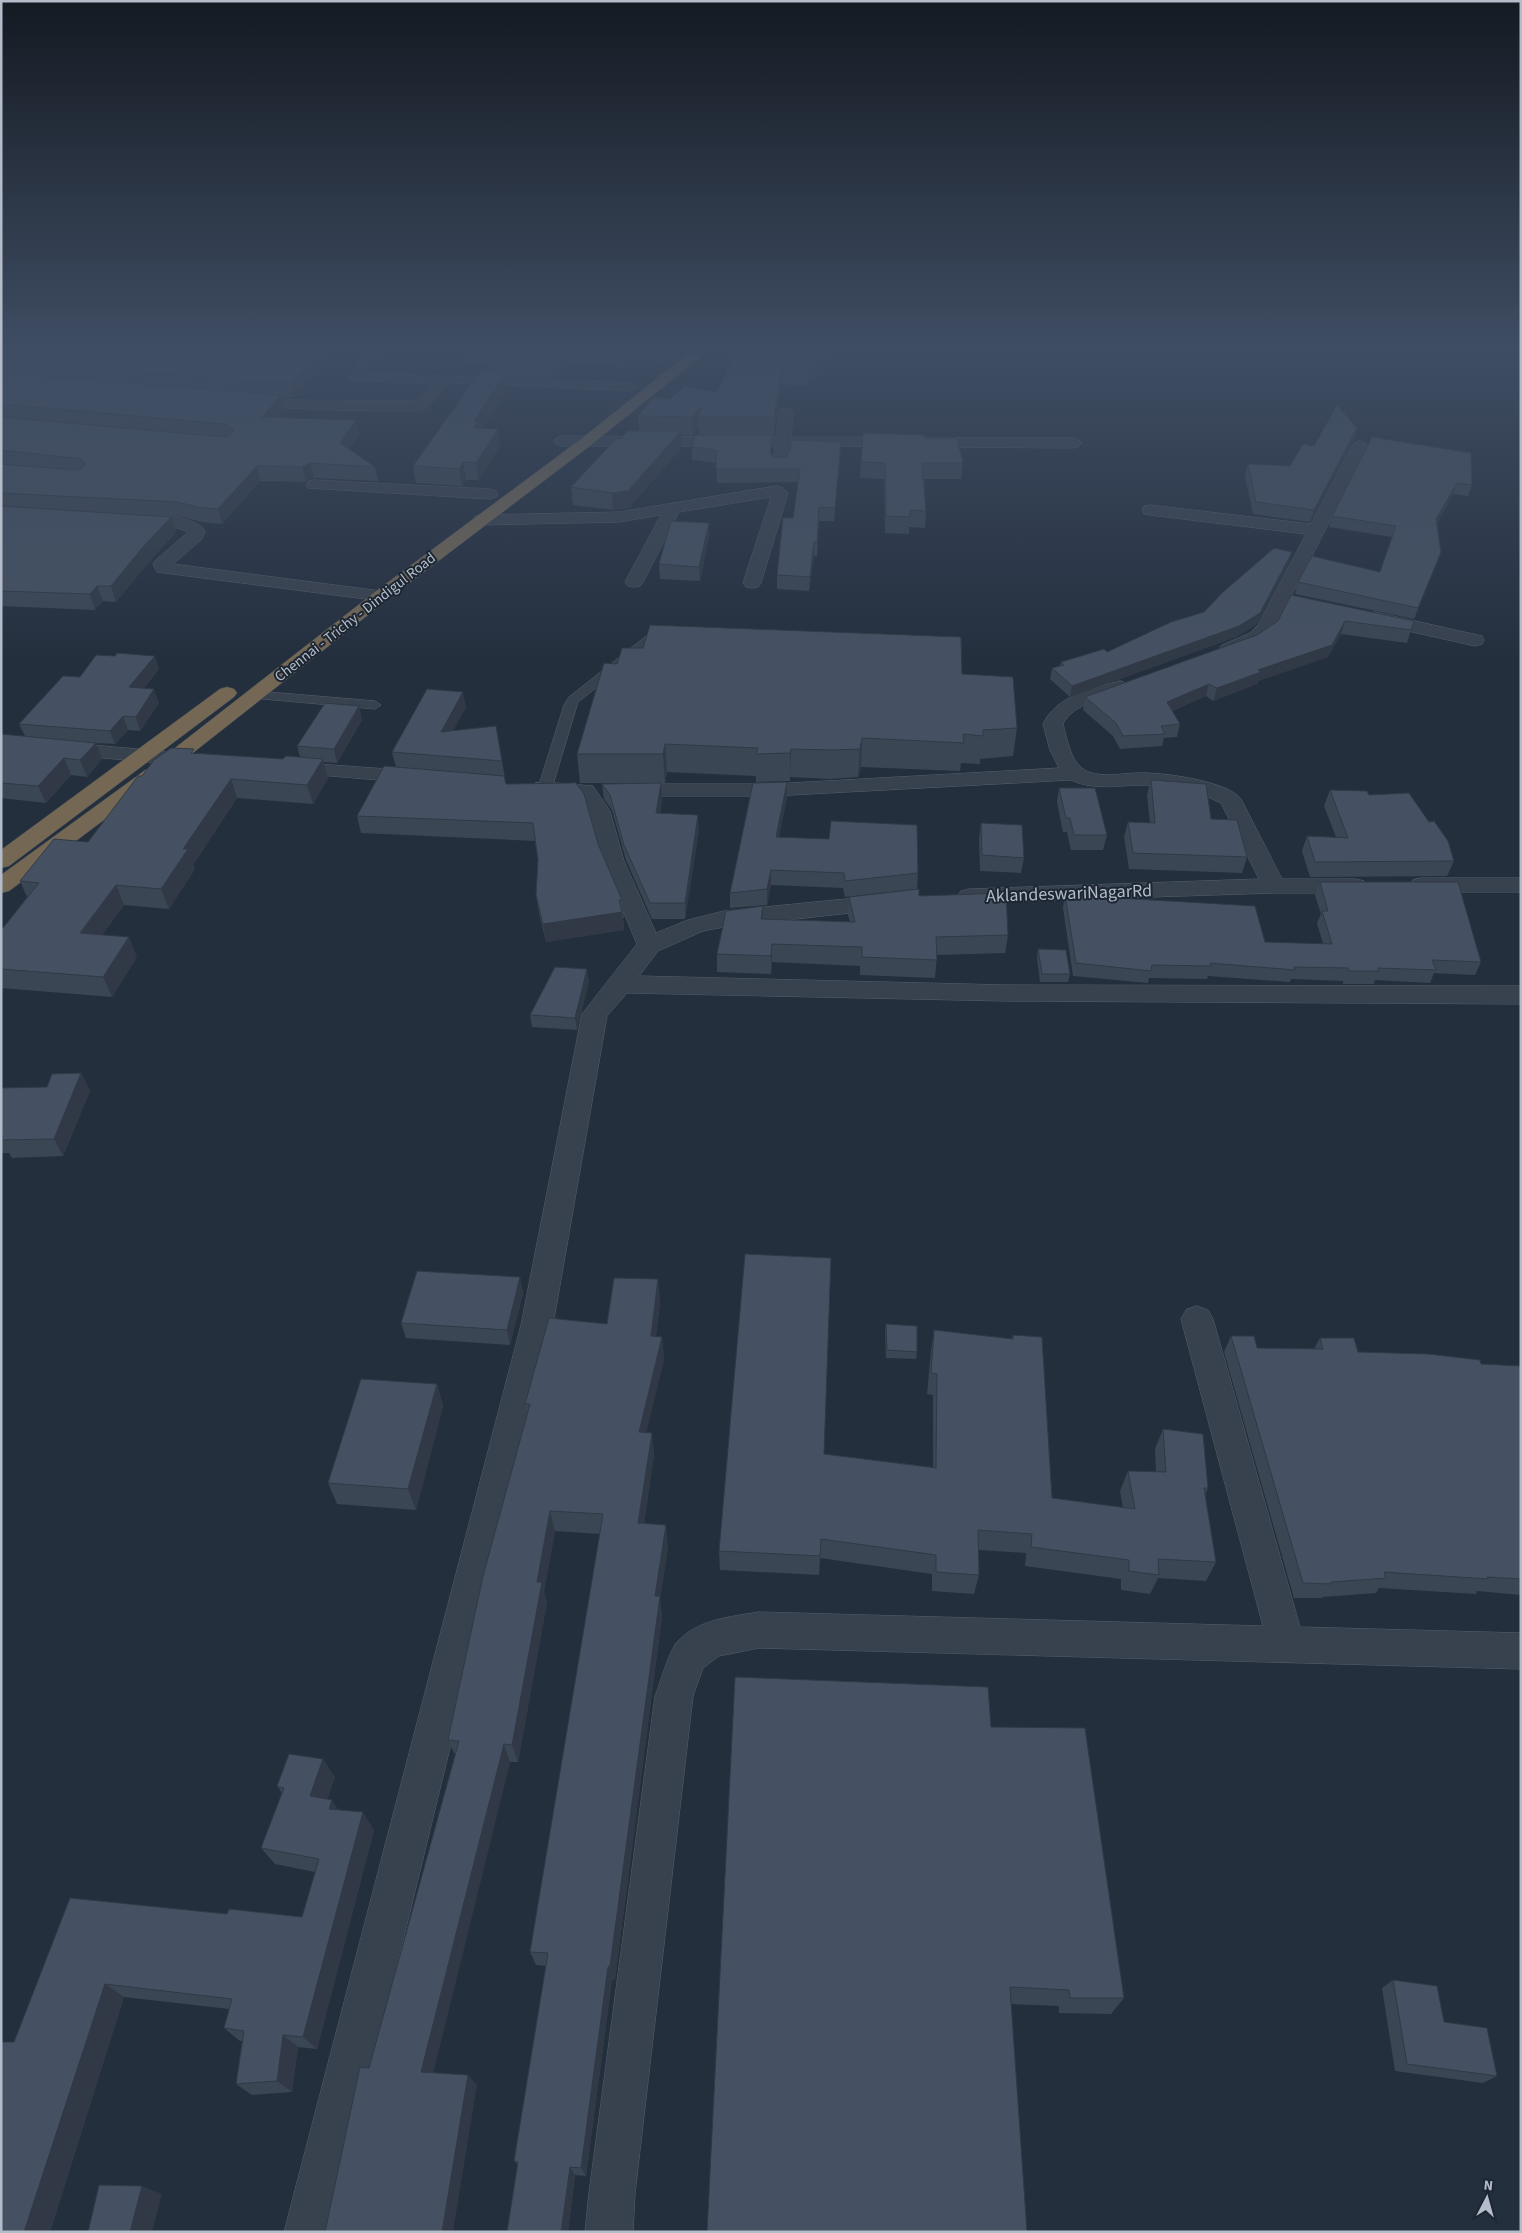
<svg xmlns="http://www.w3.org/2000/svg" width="1522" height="2233" font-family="'Source Sans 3',sans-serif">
<rect width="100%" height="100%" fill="#242f3e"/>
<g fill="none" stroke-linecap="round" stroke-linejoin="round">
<defs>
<g id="lane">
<polygon points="666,632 670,633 672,636 670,639 653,643 578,702 552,788 545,792 540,791 538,788 564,705 569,697 645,637"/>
<polygon points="256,691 375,701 381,705 375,709 252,698 250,695"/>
</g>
<g id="street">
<polygon points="36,346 53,346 1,377 1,367"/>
<path d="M372,346H386L366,373L633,383L640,387L633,391L450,383C437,391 434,407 418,411C395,411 248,411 240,400L247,396L293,400L418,401L432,384L351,380L349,377Z"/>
<polygon points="598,348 673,353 680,357 673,361 593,355 591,352 593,349"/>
<polygon points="786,408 791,409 793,412 791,437 1074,438 1079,440 1082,443 1079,446 1074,448 790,446 789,461 787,464 775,464 773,461 775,446 561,446 556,444 553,441 556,438 561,436 776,437 779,412 781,409"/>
<path d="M1360,441L1365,443L1368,446L1275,628C1266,642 1240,657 1222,653L1219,649L1222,645L1250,633L1258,625L1306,534L1150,515L1144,514L1142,510L1144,506L1150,505L1311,524L1352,446L1355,443Z"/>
<polygon points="314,480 490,489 496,491 498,494 496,497 490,499 308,488 306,485 308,482"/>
<polygon points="777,486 783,488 788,493 761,583 758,587 752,588 746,587 743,583 771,497 679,512 643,582 640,586 634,587 628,586 625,582 661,515 619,522 481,525 475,524 473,520 475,516 481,515 619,512"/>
<path d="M138,517C157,517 193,513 205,531L202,539L173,564L381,591L387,592L390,596L387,600L381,601L157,572L153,564L156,560L188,532L178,528L132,526L130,522L132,518Z"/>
<polygon points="1375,612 1482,636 1484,640 1482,644 1475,646 1368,622 1366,618 1368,614"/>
<path d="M1120,681L1127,683L1130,687L1127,691C1107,698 1073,703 1063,724C1067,738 1070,760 1083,769C1098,779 1123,773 1139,773C1161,772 1228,781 1241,799L1282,879H1356L1364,881L1368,886L1364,891L1356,893H1274L969,903L961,901L957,896L961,891L969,889L1259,879L1221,803C1197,791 1172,786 1145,785C1121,785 1094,791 1071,780L772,796H624L616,795L613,790L616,785L624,784H772L1059,768L1050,750L1043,724C1056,696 1092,688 1120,681Z"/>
<polygon points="1,737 194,754 201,756 205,760 201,764 194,766 1,749"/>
<polygon points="289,762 416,771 424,772 427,777 424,782 416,783 282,772 278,768 282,764"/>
<polygon points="543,782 593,786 610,811 624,861 656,933 688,920 724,911 886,895 894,897 898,902 894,907 886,909 724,927 703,931 658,951 639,976 1006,985 1521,986 1521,1004 1006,1001 627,993 607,1016 553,1325 332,2232 284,2232 521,1325 582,1014 637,944 602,861 588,811 578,797 535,793 532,788 535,783"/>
<polygon points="1421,878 1521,878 1521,892 1421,892 1413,890 1409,885 1413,880"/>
<path d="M1197,1306L1208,1310L1213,1319L1300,1627L1521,1633V1669L759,1648L719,1656L703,1668L693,1696L635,2193L633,2232H585L589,2193L655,1696C660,1684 669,1651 677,1642C698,1619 730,1617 759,1612L1263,1626L1181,1319L1186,1310Z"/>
</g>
<g id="highway">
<polygon points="698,346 714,346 591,445 387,600 180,763 9,891 1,893 1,875 166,755 375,592 581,439"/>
<polygon points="227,687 234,689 237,693 234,697 9,866 1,868 1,850 220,689"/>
</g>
</defs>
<use href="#lane" stroke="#565f6c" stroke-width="1"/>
<use href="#street" stroke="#565f6c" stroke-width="1"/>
<use href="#highway" stroke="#434c59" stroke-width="1"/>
<use href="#lane" fill="#38414e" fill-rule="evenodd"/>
<use href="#street" fill="#38414e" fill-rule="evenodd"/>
<use href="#highway" fill="#746855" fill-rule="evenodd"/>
</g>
<g fill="#3b4654">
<polygon points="1,346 370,346 365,352 332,351 333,355 294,398 282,397 285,409 278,417 359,434 349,449 375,467 378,481 314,478 306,482 260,481 222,524 202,522 182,517 137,515 176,532 148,563 116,602 103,601 95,610 1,606 1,373 10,373 6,362 1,365"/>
<polygon points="383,346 405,346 400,353 384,352"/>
<polygon points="602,346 656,346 654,350"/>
<polygon points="739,346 846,346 808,386 781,384 774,435 772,435 771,454 774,457 840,455 834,521 819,521 817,557 814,556 809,591 777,589 777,575 793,518 798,482 717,483 716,463 692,460 692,447 699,435 699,427 693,435 681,435 681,448 629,508 613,510 573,505 571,487 621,439 639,431 638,416 670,399 717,392"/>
<polygon points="635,350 635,360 627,367 567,363 559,376 553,376 551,378 504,376 506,392 482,429 500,446 478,480 466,480 462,486 416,483 413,466 490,371 489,365 491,363 463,361 461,351"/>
<polygon points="1357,428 1354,440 1310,522 1253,514 1245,476 1248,464 1290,466 1314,446"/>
<polygon points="925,435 925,438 963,463 961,479 924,479 926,511 925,528 909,527 909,534 885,533 884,479 860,478 861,462"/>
<polygon points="1372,437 1472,485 1468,496 1453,494 1437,523 1437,563 1414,619 1295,594 1298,582 1380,572 1392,537 1329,527 1332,516"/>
<polygon points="709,523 709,536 700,581 660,579 659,564"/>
<polygon points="1292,552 1289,563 1257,624 1236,637 1070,697 1050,679 1052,668 1060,666 1061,662 1107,652 1204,612"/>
<polygon points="1291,595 1411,630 1407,643 1341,634 1328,657 1258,681 1257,684 1213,701 1206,696 1172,711 1180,724 1177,737 1164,738 1162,746 1120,749 1113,736 1083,710 1085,697 1257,635 1278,621"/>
<polygon points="159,669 144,688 159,703 140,731 128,730 115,744 96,743 102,759 87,777 71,775 46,803 1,798 1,734 25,736 19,724 80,677"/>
<polygon points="962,674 1017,728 1013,756 980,759 980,764 961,763 960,771 861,767 858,777 830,779 790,777 790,781 756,782 756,776 667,772 665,783 580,783 577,754"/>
<polygon points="359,706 362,720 337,763 324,762 328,778 313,804 237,798 193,865 195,869 169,909 124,905 102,935 137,957 112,997 1,988 1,928 3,928 27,897 20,881 88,842 142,776 195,753 283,759 300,757 297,746"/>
<polygon points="466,707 452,731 496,726 506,784 598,844 622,900 624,918 623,918 624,930 546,942 539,913 536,895 538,860 535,841 361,833 357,816 396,767 392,752"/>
<polygon points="1151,780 1211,819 1247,857 1242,873 1129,869 1124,837 1128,822 1150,823 1147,795"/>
<polygon points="787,782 787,797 779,837 918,873 917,889 845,897 843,888 771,885 767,905 730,908 730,893"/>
<polygon points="602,784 662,799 660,814 699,830 685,919 652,919 626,860 612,810 604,799"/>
<polygon points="1059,788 1107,835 1103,850 1071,850 1067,832 1063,832 1057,802"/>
<polygon points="1330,790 1369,795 1454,861 1447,876 1310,877 1302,851 1307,836 1336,837 1324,806"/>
<polygon points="981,823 1024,858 1021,873 980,871 979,839"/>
<polygon points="1320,882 1481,962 1475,975 1434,973 1430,983 1375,980 1374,984 1343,984 1343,981 1291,979 1290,982 1208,976 1207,979 1149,978 1148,983 1073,976 1063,908 1065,895 1265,942 1323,944 1317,923 1321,914 1315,895"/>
<polygon points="919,896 1008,935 1005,953 937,955 935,978 860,975 860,966 772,962 771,974 717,972 717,954 763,906 763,919 850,922 848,915 849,897"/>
<polygon points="1038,949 1070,974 1068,982 1040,982 1037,957"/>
<polygon points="589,981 577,1030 532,1027 530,1015"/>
<polygon points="81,1073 90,1091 63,1156 12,1158 9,1153 1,1153 1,1088 47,1087"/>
<polygon points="520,1277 523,1293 510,1345 406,1338 401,1323"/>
<polygon points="658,1279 660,1302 656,1336 662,1337 664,1359 646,1433 652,1433 654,1455 644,1524 668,1546 660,1600 662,1616 615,1979 612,1980 586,2176 575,2175 568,2232 507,2232 518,2165 514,2161 546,1966 536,1965 530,1952 600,1534 555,1531 544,1592 547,1602 518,1762 510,1762 433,2072 477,2085 369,2068 455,1755 448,1740 527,1413 525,1404 607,1324"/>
<polygon points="886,1324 917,1352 916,1359 886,1358 885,1332"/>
<polygon points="934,1330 1012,1339 1013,1335 1052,1498 1123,1508 1120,1491 1128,1471 1156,1472 1155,1449 1163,1429 1208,1488 1205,1495 1216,1562 1206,1581 1158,1578 1150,1594 1121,1590 1121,1579 1025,1566 1026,1553 979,1550 979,1575 974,1594 932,1591 932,1574 820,1558 819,1575 720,1570 719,1551 824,1454 933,1467 933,1395 927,1394 931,1351"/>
<polygon points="1231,1336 1257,1348 1314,1349 1320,1338 1358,1352 1481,1364 1521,1366 1521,1595 1477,1591 1476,1594 1379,1588 1376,1593 1323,1597 1322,1598 1294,1598 1224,1352"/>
<polygon points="437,1384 443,1406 416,1510 337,1504 328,1483"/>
<polygon points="991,1727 1124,1998 1111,2014 1059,2013 1059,2006 1011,2004"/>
<polygon points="335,1777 327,1799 339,1810 374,1830 317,2049 298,2047 292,2092 252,2095 236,2084 242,2041 240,2041 224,2028 229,2009 124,1997 50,2232 1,2232 14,2042 70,1898 227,1914 302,1917 315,1872 275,1864 261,1848 282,1793 277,1786"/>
<polygon points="1393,1980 1444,2022 1497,2076 1483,2083 1395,2071 1382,1988"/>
</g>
<g fill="#303945">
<polygon points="5,346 32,346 6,361 6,362 1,365 1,348"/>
<polygon points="325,346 331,346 333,355 294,398 291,384"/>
<polygon points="364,346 370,346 365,352"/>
<polygon points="399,346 405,346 400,353"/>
<polygon points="830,346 846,346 808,386 808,369"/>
<polygon points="635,350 635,360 627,367 626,357"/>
<polygon points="566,353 567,363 559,376 558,366"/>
<polygon points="552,365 553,376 551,378 550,368"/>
<polygon points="782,367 781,384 774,435 774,417"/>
<polygon points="504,376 506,392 480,432 474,428 474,421"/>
<polygon points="281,395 285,409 266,431 262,417"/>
<polygon points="702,406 698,417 699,427 693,435 692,417"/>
<polygon points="356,420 359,434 344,457 340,443"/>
<polygon points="1357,428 1354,440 1310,522 1314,510"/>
<polygon points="498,429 500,446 478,480 476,463"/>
<polygon points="681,431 681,448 629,508 613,510 612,493"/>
<polygon points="463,462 466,480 462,486 459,469"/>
<polygon points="311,463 314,478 306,482 302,467"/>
<polygon points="257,466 260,481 222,524 218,509"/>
<polygon points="1457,483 1453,494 1432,530 1436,519"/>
<polygon points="171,517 176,532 148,563 116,602 111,586 143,547"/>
<polygon points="709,523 709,536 700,581 699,567"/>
<polygon points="814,542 814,556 809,591 810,577"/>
<polygon points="1292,552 1289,563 1257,624 1236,637 1070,697 1072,686 1239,626"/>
<polygon points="97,586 103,601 95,610 90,594"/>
<polygon points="1345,621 1341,634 1328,657 1258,681 1257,684 1213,701 1217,688 1258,670"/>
<polygon points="155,656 159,669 134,701 129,687"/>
<polygon points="1209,684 1206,696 1164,715 1167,702"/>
<polygon points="154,689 159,703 140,731 136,717"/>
<polygon points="463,692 466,707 444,748 441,732"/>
<polygon points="359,706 362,720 337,763 334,749"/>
<polygon points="123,716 128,730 115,744 110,731"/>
<polygon points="862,738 861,767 858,777 860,749"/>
<polygon points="96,743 102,759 87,777 80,760"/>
<polygon points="665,744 667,772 665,783 663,754"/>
<polygon points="791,749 790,777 790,781 790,753"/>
<polygon points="64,758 71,775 46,803 38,786"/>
<polygon points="323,759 328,778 313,804 307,785"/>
<polygon points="231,779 237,798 193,865 195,869 169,909 161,889 183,849"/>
<polygon points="787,782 787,797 776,853 776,837"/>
<polygon points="661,783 662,799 657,829 656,813"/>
<polygon points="698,815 699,830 685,919 685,903"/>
<polygon points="771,870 771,885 767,905 767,889"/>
<polygon points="116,885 124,905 89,953 80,933"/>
<polygon points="763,906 763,924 761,919"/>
<polygon points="622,912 624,930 546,942 543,924"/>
<polygon points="129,937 137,957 112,997 103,977"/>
<polygon points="772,944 772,962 771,974 771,956"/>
<polygon points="587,969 589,981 577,1030 575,1018"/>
<polygon points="81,1073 90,1091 63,1156 54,1139"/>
<polygon points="520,1277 523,1293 510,1345 507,1330"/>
<polygon points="658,1279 660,1302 653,1358 651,1336"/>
<polygon points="662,1337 664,1359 641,1454 639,1432"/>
<polygon points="437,1384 443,1406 416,1510 408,1489"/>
<polygon points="652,1433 654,1455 641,1544 638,1523"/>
<polygon points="550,1511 555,1531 544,1592 547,1602 518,1762 512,1745 537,1582"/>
<polygon points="666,1525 668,1546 660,1600 662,1616 615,1979 612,1980 586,2176 581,2168 655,1596"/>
<polygon points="504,1744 510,1762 431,2082 421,2072"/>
<polygon points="323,1759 335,1777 323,1813 310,1796"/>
<polygon points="332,1800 344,1818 329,1809"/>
<polygon points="363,1812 374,1830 317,2049 303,2037"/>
<polygon points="105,1984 124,1997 50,2232 24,2232"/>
<polygon points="283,2035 298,2047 292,2092 277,2081"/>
<polygon points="468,2075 477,2085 453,2232 442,2232"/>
<polygon points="570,2167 575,2175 568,2232 561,2232"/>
<polygon points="142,2186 162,2194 152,2232 130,2232"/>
</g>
<g fill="#455162" stroke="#303945">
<polygon points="30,346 267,346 281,347 283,346 325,346 291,384 6,361"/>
<polygon points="465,346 577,346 635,350 626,357 566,353 558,366 552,365 550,368 489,365 498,353 461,351"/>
<polygon points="739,346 830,346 808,369 782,367 774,417 698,417 702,406 692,417 638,416 653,397 670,399 684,387 717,392"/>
<polygon points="481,370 497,371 504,376 474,421 478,421 474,428 498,429 476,463 463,462 459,469 413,466"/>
<polygon points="1,373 281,395 262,417 356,420 340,443 375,467 311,463 302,467 257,466 218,509 197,507 178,502 1,493 1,464 75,470 82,468 85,464 82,459 1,450 1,417 224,437 230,435 234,429 224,424 1,404"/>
<polygon points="1337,405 1357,428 1314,510 1256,502 1248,464 1290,466 1303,444 1314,446"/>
<polygon points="627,431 681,431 628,491 612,493 571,487 617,438 621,439"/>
<polygon points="863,433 925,435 924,438 957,438 963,463 922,463 926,511 910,510 910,517 886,516 885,463 861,462"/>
<polygon points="695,435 772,435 770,453 774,457 786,457 790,452 791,440 841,442 835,508 819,507 817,543 814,542 810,577 777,575 783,518 793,518 800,469 716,469 716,450 692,447"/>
<polygon points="1372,437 1471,453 1472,485 1457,483 1436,519 1441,552 1418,608 1298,582 1312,556 1380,572 1396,526 1332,516"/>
<polygon points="1,506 171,517 143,547 111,586 97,586 90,594 1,591"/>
<polygon points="671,521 709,523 699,567 659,564"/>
<polygon points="1274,548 1292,552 1260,613 1239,626 1072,686 1052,668 1064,665 1061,662 1104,649 1107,652 1171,622 1204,612 1222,593"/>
<polygon points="1291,595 1414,621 1411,630 1345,621 1332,645 1258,670 1261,672 1217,688 1209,684 1167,702 1180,724 1161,726 1165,734 1123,736 1116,723 1085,697 1257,635 1278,621"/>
<polygon points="650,625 961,637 962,674 1013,677 1017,728 983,730 983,736 963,734 964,743 862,738 860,749 831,750 791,749 790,753 756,754 758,748 665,744 663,754 577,754 604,663 617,664 622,648 643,648"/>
<polygon points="117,653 155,656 129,687 154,689 136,717 123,716 110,731 19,724 63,676 80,677 96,655 115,656"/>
<polygon points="427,689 463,692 441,732 496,726 502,761 392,752"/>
<polygon points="325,703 359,706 334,749 297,746"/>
<polygon points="1,734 96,743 80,760 64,758 38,786 1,783"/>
<polygon points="171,748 194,749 191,753 283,759 286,756 323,759 307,785 231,779 183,849 188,849 161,889 116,885 80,933 129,937 103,977 1,969 1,928 3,928 39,883 20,881 54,839 88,842 138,776 142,776 154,760"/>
<polygon points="384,766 504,776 506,784 573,783 575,782 584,794 598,844 622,900 619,900 622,912 543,924 536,895 538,860 533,823 357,816"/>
<polygon points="1151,780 1206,784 1211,819 1237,820 1247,857 1133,853 1128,822 1155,823"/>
<polygon points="787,782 776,837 829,839 831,821 917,825 918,873 845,881 844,873 771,870 767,889 730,893 753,783"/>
<polygon points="661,783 656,813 698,815 685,903 650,903 624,845 610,795 602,784"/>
<polygon points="1059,788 1095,788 1107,835 1074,835 1070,818 1066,818"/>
<polygon points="1330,790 1367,791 1369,795 1409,793 1429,822 1434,821 1448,841 1454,861 1315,862 1307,836 1348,838"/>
<polygon points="981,823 1022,825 1024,858 982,855"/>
<polygon points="1320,882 1458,882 1481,962 1432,960 1436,970 1378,968 1379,971 1349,971 1348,968 1294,967 1295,970 1210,963 1211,966 1152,965 1151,971 1076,963 1065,895 1255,906 1265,942 1332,944 1322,911 1328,911"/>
<polygon points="919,889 919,896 1006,893 1008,935 936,937 937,960 862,957 862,947 772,944 771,956 717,954 726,911 763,906 761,919 855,922 849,897"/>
<polygon points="1038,949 1066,950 1070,974 1042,974"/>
<polygon points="555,967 587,969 575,1018 530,1015"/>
<polygon points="81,1073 54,1139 1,1140 3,1136 1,1136 1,1088 47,1087 52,1074"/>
<polygon points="745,1254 831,1258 824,1454 936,1468 937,1374 931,1373 934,1330 1013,1339 1013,1335 1042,1337 1052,1498 1135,1509 1128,1471 1166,1472 1163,1429 1203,1434 1208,1488 1204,1488 1216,1562 1158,1559 1159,1575 1129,1571 1129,1560 1031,1547 1032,1534 978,1530 979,1575 936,1572 936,1555 821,1539 820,1556 719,1551"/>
<polygon points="417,1271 520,1277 507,1330 401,1323"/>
<polygon points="614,1278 658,1279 651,1336 662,1337 639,1432 652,1433 638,1523 666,1525 655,1596 660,1596 610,1966 608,1967 581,2168 570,2167 561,2232 507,2232 518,2162 514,2161 548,1953 530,1952 603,1514 550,1511 537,1582 542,1582 512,1745 504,1744 421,2072 468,2075 442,2232 325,2232 360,2067 369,2068 459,1741 448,1740 483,1576 530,1404 525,1404 549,1318 607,1324"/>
<polygon points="886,1324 917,1326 917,1352 887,1350"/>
<polygon points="1231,1336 1254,1336 1257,1348 1323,1349 1320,1338 1354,1338 1358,1352 1428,1354 1480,1360 1481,1364 1521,1366 1521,1579 1487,1577 1488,1579 1384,1572 1386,1578 1331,1582 1331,1584 1303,1583"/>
<polygon points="361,1379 437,1384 408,1489 328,1483"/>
<polygon points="735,1677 988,1687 991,1727 1085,1728 1124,1998 1070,1998 1069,1990 1010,1987 1027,2232 707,2232"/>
<polygon points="289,1754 323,1759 310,1796 332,1800 329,1809 363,1812 303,2037 283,2035 277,2081 236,2084 244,2031 224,2028 232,1999 105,1984 24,2232 1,2232 1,2042 14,2042 70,1898 227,1914 229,1909 302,1917 319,1859 261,1848 284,1788 277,1786"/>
<polygon points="1393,1980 1437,1986 1444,2022 1487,2028 1497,2076 1407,2064"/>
<polygon points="99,2185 142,2186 130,2232 88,2232"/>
</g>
<linearGradient id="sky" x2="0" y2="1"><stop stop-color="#141a22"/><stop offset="0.53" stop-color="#3f4d63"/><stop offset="1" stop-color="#3f4d63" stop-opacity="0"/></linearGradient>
<rect width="1522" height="659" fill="url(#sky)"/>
<g text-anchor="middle" stroke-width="4" stroke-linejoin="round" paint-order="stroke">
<g font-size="15" fill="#b4bcc9" stroke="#1d2633">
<text transform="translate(355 617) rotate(-38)" y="5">Chennai - Trichy - Dindigul Road</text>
</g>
<g font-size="18" fill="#b4bcc9" stroke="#1d2633">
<text transform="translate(1069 893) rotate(-2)" y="6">AklandeswariNagarRd</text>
</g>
</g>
<rect width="1522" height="2233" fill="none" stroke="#b4bcc9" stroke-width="5"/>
<g transform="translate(1487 2198) rotate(6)" stroke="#1d2633" stroke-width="4" paint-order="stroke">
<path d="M0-4L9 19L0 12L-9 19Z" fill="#b4bcc9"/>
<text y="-8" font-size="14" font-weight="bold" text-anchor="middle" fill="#b4bcc9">N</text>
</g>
</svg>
